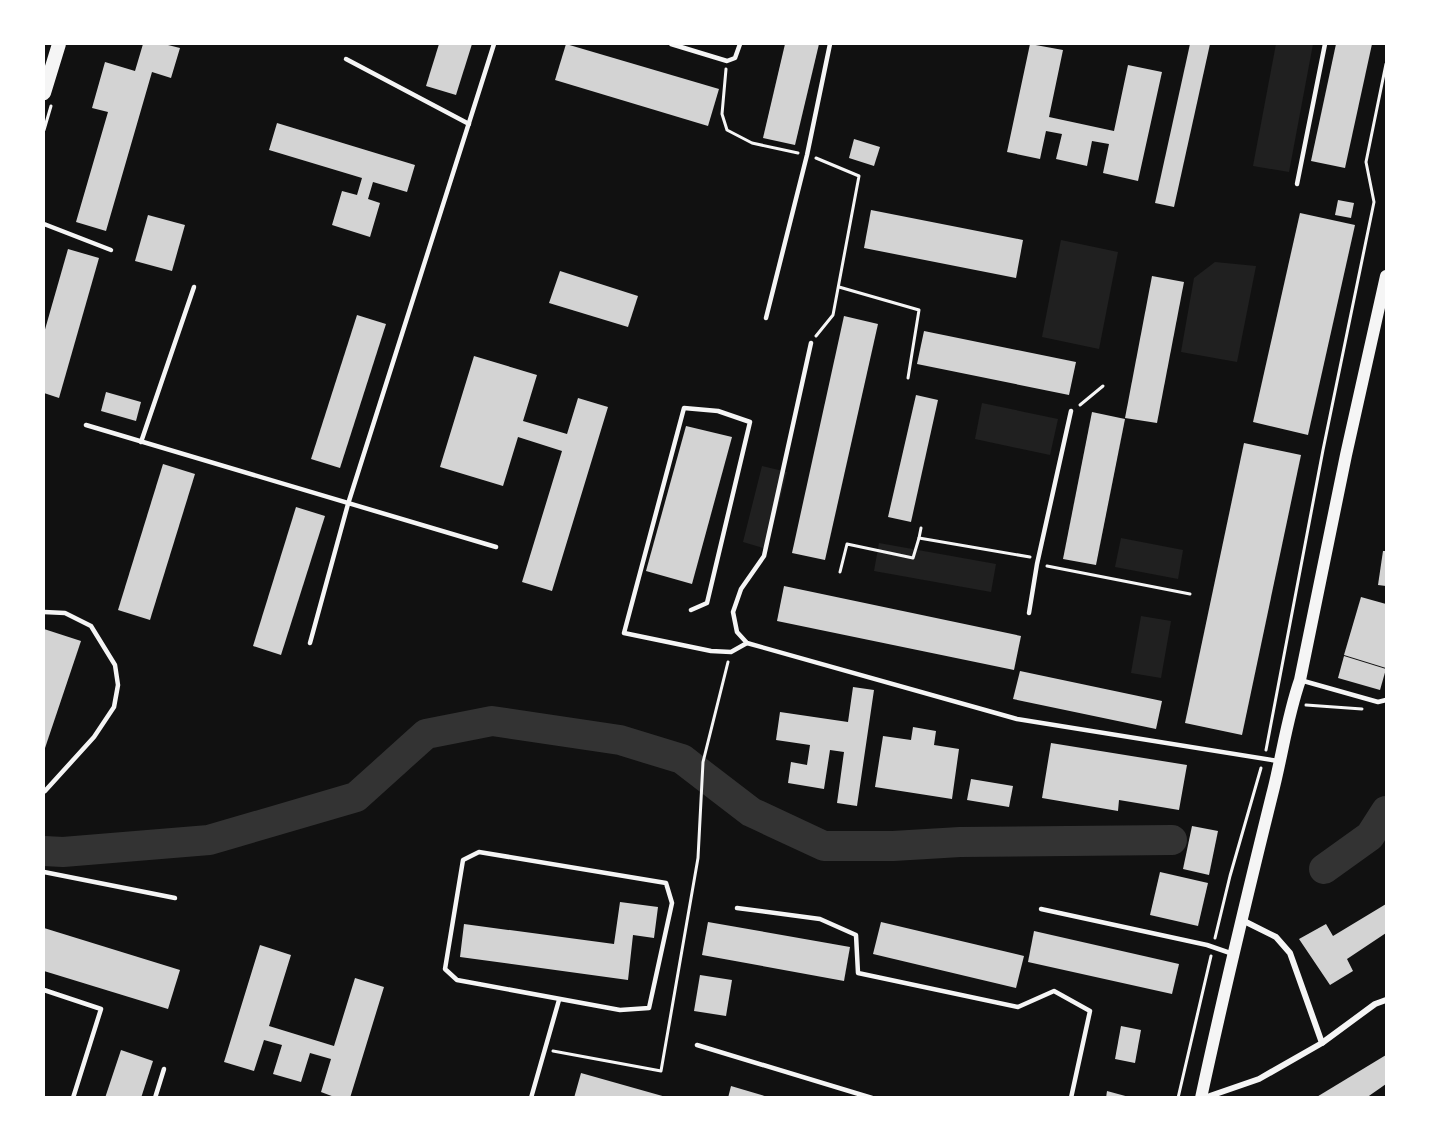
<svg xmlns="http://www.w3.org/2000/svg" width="1430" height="1141" font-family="Helvetica,sans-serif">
<rect width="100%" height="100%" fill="#111"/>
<g fill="#202020">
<polygon points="1276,44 1313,44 1289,172 1253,166"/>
<polygon points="1061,240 1118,252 1099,349 1042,337"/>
<polygon points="1215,262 1256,266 1237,362 1181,352 1194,278"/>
<polygon points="982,403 1058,419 1050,455 975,439"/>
<polygon points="762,466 787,472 767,549 743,542"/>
<polygon points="1121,538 1183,550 1178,579 1115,567"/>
<polygon points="879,543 996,564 991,592 874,571"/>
<polygon points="1141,616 1171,621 1161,678 1131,673"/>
</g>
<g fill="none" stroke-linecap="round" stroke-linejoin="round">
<g stroke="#333" stroke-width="30">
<polyline points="44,851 63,852 209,840 356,797 426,734 492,721 620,740 682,759 751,812 824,846 893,846 960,842 1172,840"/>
<polyline points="1324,869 1370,836 1386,811"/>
</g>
</g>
<g fill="#d3d3d3">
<polygon points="143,44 164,44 180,48 171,78 152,72 106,231 76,222 108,112 92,108 105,62 135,71"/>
<polygon points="439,44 472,44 456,95 426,86"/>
<polygon points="566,44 719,89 708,126 555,80"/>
<polygon points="785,44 819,44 795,145 763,138"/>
<polygon points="1030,44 1063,50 1049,117 1114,131 1128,65 1162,72 1138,181 1103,173 1109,144 1092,141 1087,166 1056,159 1062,134 1046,131 1040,159 1007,152"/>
<polygon points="1190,44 1210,44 1174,207 1155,203"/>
<polygon points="1336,44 1372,44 1345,168 1311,161"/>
<polygon points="277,123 415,165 407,192 373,182 368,199 380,203 370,237 332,225 342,191 357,195 362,178 269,150"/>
<polygon points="854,139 880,147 874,166 849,158"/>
<polygon points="1338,200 1354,203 1351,218 1335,215"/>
<polygon points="871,210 1023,240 1016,278 864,248"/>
<polygon points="1300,213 1355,225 1308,435 1253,422"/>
<polygon points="148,215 185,225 172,271 135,261"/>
<polygon points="68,249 99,258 59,398 44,393 44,333"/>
<polygon points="560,271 638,296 628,327 549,303"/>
<polygon points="1152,276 1184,282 1157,423 1125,418"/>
<polygon points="357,315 386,324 340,468 311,459"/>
<polygon points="844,316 878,324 825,560 792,553"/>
<polygon points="924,331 1076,362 1069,395 917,364"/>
<polygon points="474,356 537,375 523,421 567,434 578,398 608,407 552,591 522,582 562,451 518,437 503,486 440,467"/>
<polygon points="106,392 141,402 136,421 101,411"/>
<polygon points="916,395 938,400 911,522 888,517"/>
<polygon points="1092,412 1125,419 1096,565 1063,559"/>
<polygon points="686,426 732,437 692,584 646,571"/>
<polygon points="1244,443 1301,455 1242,735 1185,723"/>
<polygon points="163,464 195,474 150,620 118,610"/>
<polygon points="296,507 325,516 281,655 253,646"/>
<polygon points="1383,551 1386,551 1386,586 1378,585"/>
<polygon points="784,586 1021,636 1014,670 777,621"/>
<polygon points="1361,597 1386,604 1386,668 1344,655"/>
<polygon points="44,629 81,641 44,751"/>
<polygon points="1344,656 1386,669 1380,690 1338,678"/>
<polygon points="1020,671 1162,701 1156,729 1013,699"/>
<polygon points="853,687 874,690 857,806 837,803 844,752 830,750 824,789 788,783 791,762 807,765 810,745 776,740 780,712 848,722"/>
<polygon points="913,727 936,731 934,745 959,749 952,799 875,787 883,736 911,740"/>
<polygon points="1051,743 1187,765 1179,810 1119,800 1118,811 1042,798"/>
<polygon points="971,779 1013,786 1009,807 967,800"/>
<polygon points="1192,826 1218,831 1209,875 1183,869"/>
<polygon points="1160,872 1208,883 1198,926 1150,915"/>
<polygon points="620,902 658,907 654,938 633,935 628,980 460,957 464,924 614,944"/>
<polygon points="1386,904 1386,933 1347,959 1353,971 1330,985 1299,939 1326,924 1333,936"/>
<polygon points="708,922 850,947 844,981 702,955"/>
<polygon points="881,922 1024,956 1016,988 873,954"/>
<polygon points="44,928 180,970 168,1009 44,971"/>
<polygon points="1034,931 1179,964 1172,994 1028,962"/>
<polygon points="260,945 291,955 269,1026 334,1046 355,978 384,987 350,1098 337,1098 321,1092 331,1059 310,1053 301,1082 273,1074 282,1045 264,1040 254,1071 224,1062"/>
<polygon points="700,975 732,980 726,1016 694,1011"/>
<polygon points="1121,1026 1141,1030 1135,1063 1115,1059"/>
<polygon points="121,1050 153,1061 141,1098 105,1098"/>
<polygon points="1386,1055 1386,1084 1366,1098 1315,1098"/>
<polygon points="581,1073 666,1097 666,1098 574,1098"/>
<polygon points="731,1086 768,1097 768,1098 728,1098"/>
<polygon points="1107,1091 1129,1097 1129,1098 1106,1098"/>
</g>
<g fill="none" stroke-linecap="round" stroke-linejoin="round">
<g stroke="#f5f5f5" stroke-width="3">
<polyline points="726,69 722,114 727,130 752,143 798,153"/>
<polyline points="44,130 51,106"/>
<polyline points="816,158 859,176 833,315 816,336"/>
<polyline points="839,287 919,310 908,378"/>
<polyline points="1080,405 1103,386"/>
<polyline points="919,538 921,528"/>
<polyline points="1047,566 1190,594"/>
<polyline points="840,572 847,544 913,558 919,538 1030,557"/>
<polyline points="1306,705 1362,709"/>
<polyline points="1266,750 1323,450 1374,202 1366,162 1386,64"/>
<polyline points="1215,938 1230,876 1261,768"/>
<polyline points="553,1051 661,1071 698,858 703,762 728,662"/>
<polyline points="1178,1098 1211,956"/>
</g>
<g stroke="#f5f5f5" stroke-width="4.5">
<polyline points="671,44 727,61 735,58 740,44"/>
<polyline points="346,59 469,124"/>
<polyline points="1297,184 1325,44"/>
<polyline points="44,224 111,250"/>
<polyline points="766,318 807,155 830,44"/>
<polyline points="811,343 764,556 741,589 733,612 737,632 747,643 1017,719 1278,761"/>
<polyline points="86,425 496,547"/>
<polyline points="141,442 194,287"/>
<polyline points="691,610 707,603 750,422 718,411 684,408 624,633 711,651 731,652 747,643"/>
<polyline points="44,612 65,613 91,626 115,665 118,685 114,707 94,737 45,791"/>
<polyline points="1029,613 1037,564 1071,411"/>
<polyline points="310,643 348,504 494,44"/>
<polyline points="1300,680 1378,702 1386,700"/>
<polygon points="479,852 666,883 672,903 649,1008 620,1010 457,980 445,969 463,860"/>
<polyline points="44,872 175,898"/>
<polyline points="737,908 820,919 856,935 858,973 1018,1007 1054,991 1090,1011 1071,1098"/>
<polyline points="1041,909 1207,945 1233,954"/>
<polyline points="44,990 101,1009 73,1098"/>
<polyline points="697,1045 872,1098"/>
<polyline points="155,1098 164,1069"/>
<polyline points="531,1098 559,1000"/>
</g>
<g stroke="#f5f5f5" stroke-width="6">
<polyline points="1242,920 1276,937 1290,953 1322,1043"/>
<polyline points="1204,1098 1259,1079 1322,1043 1375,1004 1386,1000"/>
</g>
<path stroke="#f5f5f5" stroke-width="12" d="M1201,1098C1223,996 1247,896 1272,795C1282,757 1287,717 1300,680L1346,455L1386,276"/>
<polyline stroke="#f5f5f5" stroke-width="14" points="44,93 59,44"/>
</g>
<rect width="1430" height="1141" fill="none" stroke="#ffffff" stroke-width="90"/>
</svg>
